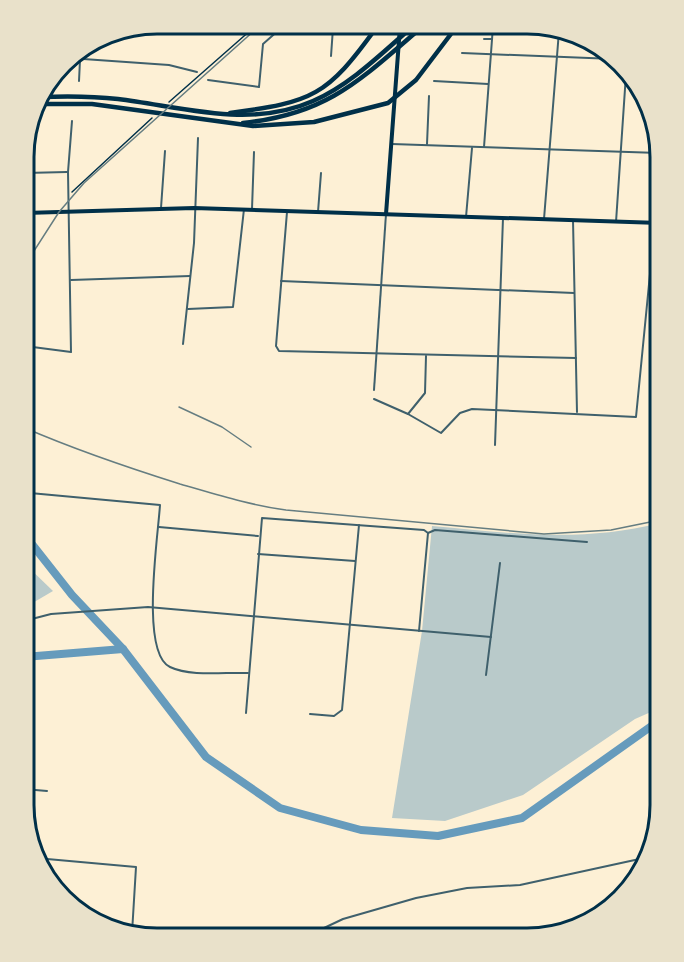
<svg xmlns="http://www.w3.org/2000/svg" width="684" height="962" font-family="Jost,sans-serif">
<rect width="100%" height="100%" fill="#fdf0d5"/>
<g fill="#b9caca">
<path d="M660,523V708L635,719L523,795L445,821L392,818L422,631L432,526C510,533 582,543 660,523Z"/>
<polygon points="24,563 53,591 24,608"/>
</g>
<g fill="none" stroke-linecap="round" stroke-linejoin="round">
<g stroke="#669bbc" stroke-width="8">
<polyline points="24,534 72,595 123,649 206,757 280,808 361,830 438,836 522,818 660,720"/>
<polyline points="24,657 123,649"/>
</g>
<g stroke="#003049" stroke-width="1.5">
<polyline points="169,102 252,29"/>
<polyline points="72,192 152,118"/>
</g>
<g stroke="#3f606c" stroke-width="2">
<polyline points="484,39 492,39"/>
<polyline points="462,53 614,59"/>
<polyline points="331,56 333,28"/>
<polyline points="69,58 169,65 197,72"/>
<polyline points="208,80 259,87 263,44 280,29"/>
<polyline points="79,81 80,60"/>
<polyline points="434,81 488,84"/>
<polyline points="392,144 659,153"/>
<polyline points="427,144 429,96"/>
<polyline points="484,147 493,26"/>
<polyline points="25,173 67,172"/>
<polyline points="161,208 165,151"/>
<polyline points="252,209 254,152"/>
<polyline points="287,212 276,346 279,351 576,358"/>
<polyline points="318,212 321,173"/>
<polyline points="466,217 472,148"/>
<polyline points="544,219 559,31"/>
<polyline points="573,220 577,412"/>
<polyline points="616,222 626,74"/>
<polyline points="652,259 660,260"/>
<polyline points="71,280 190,276"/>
<polyline points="281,281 574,293"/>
<polyline points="188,309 233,307 244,209"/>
<polyline points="183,344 194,243 198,138"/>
<polyline points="25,346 71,352 68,172 72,121"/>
<polyline points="374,390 386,214"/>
<polyline points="374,399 408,414 441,433 460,413 472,409 636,417 655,223"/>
<polyline points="408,414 425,393 426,356"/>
<polyline points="495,445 503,218"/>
<polyline points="25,481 30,482 30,493"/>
<polyline points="25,488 30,493"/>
<path d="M30,493L160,505C158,537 140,653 170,667C191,677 225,672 248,673"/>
<polyline points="159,527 258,536"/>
<polyline points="428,533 435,530 587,542"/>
<polyline points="258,554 355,561"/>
<polyline points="24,621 51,614 148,607 491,637"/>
<polyline points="419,631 428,533"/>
<polyline points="486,675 500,563"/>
<polyline points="246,713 262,518 424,530 428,533"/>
<polyline points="310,714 334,716 342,710 359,525"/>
<polyline points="24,789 47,791"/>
<polyline points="36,858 136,867 132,933"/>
<polyline points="305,937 343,919 416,898 467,888 520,885 644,858"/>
</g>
<g stroke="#003049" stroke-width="4">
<polyline points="25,213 194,208 660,223"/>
<polyline points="386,214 400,27"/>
</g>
<g stroke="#003049" stroke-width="4.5">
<path d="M40,97C66,96 92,96 118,99C183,107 250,129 313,101C350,85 381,54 412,27"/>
<polyline points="37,104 92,104 253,126 314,122 388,103 416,80 457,26"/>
<path d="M230,113C313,102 327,96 376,28"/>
<path d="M243,123C328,114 360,80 422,27"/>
</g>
<g stroke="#657d81" stroke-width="1.5">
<polyline points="25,265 59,212 84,183 256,29"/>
<polyline points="179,407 222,427 251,447"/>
<path d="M25,428C76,450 126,467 180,484C215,494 249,505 286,510L544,534L611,530L660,520"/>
</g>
</g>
<path d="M0 0H684V962H0ZM157 34H527A123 123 0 0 1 650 157V805A123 123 0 0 1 527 928H157A123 123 0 0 1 34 805V157A123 123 0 0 1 157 34Z" fill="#e9e1ca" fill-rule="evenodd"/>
<path fill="none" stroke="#003049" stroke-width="3" d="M157 34H527A123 123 0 0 1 650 157V805A123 123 0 0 1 527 928H157A123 123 0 0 1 34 805V157A123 123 0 0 1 157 34Z"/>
</svg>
